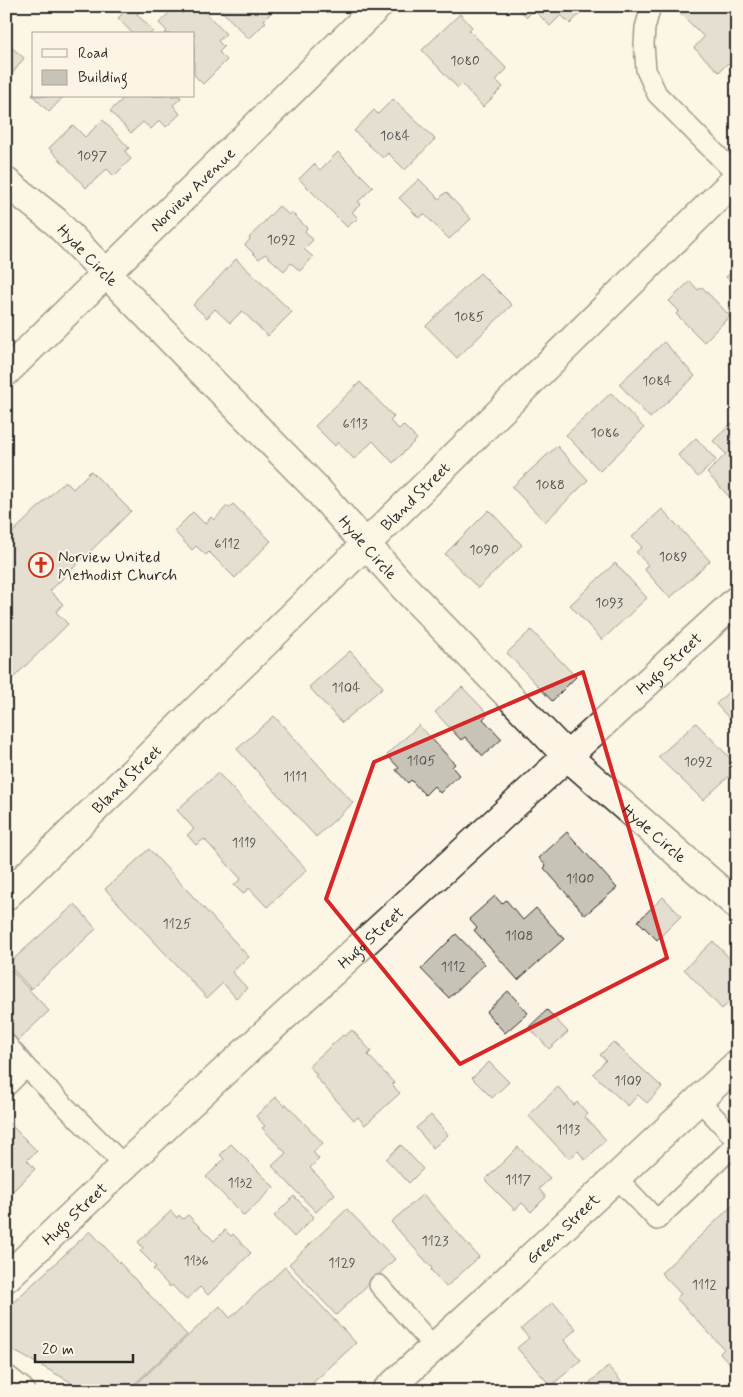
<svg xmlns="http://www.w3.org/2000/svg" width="743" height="1397" font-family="Mynerve,sans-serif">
<rect width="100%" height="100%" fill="#fcf5e5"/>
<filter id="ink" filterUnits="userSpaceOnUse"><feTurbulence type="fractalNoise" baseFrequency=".02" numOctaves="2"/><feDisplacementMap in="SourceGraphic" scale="10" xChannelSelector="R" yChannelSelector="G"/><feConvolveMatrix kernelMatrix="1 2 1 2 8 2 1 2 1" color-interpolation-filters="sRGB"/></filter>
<g filter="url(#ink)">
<g fill="#c8c3b7" stroke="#2b2b2b">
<polygon points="130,6 140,6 142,9 137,14 153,31 150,34 133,34 118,18"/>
<polygon points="190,6 199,6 226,34 218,41 224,47 219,52 227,60 203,84 194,75 194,34 164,34 167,31 159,23 175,7 182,14"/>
<polygon points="217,6 268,6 266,8 271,13 264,20 266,22 249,39"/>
<polygon points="515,6 586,6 586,7 570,24 561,15 550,26 534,10 527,17"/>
<polygon points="673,6 737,6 737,72 728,63 719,72 694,48 704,37"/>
<polygon points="460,14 472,27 469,30 507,69 496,80 503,87 483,107 462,84 458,88 422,50"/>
<polygon points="10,46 24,58 6,82 6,52"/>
<polygon points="34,93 34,96 64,96 49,112 32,95"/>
<polygon points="126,96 180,96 181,98 173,105 180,114 166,127 160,120 151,129 143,122 131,133 110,111"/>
<polygon points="393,99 435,139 405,170 388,153 383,158 354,131 374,110 378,114"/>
<polygon points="103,120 129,148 125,151 131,159 114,176 107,169 86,188 49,148 73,125 85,137"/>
<polygon points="338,152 373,187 358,202 361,204 352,212 358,218 347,227 299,179 314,164 320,170"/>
<polygon points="419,179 439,199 446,192 471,219 449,239 424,214 419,218 399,198"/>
<polygon points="279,206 289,215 291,212 307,228 305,231 313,240 304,249 313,257 300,271 291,263 284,271 265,254 259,259 245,245 250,239 249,238"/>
<polygon points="236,259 292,312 268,336 242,311 230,323 215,309 207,318 193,305"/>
<polygon points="737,267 737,288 726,277"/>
<polygon points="480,273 512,305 457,358 426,326"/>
<polygon points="690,281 698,290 702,287 730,316 704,342 676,314 679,311 669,301"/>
<polygon points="664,342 695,376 650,418 619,384"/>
<polygon points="360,382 394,417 390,421 399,429 403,425 417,439 393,463 373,441 354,459 338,442 335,446 315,426"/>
<polygon points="611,393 644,428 600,471 566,435"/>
<polygon points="732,423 737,428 737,505 707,473 726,454 713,441"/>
<polygon points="696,438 716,460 698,477 678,455"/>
<polygon points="557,446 588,480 545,522 512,487"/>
<polygon points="91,471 131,511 50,591 63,604 56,612 68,624 6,685 6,539 65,481 73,489"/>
<polygon points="233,504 271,541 235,578 209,552 206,555 196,546 192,550 174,531 193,512 205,524 211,517 214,520 227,506 229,508"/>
<polygon points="662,509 710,561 670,598 644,569 648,565 636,552 642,547 632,537"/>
<polygon points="489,510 522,545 478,588 445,554"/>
<polygon points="615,563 647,598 602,640 570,605"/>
<polygon points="531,630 576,677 552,701 507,653"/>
<polygon points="350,651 383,687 342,723 309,687"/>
<polygon points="737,684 737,727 716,704"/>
<polygon points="462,687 488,714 483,719 502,739 483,756 465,737 461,740 435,712"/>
<polygon points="274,716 353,803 316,837 237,749"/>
<polygon points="696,723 737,765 737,769 703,800 658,757"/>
<polygon points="419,725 455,764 452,767 459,775 440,793 434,786 425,795 411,780 408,783 396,770 399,768 387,755"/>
<polygon points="218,773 307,870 267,907 249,888 243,894 234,885 241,879 204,839 196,845 187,835 194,829 177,810"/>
<polygon points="567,832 617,888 585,915 544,868 546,866 539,858"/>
<polygon points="149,849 249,957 232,972 247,988 236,998 223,983 207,998 105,889"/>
<polygon points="495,896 502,904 506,900 523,920 536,908 564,939 518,980 474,930 477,928 469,919"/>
<polygon points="663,897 681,916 657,940 638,921"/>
<polygon points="75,904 96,929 31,989 8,964"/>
<polygon points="456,934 485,964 449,998 421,969"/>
<polygon points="713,941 737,966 737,1001 734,998 722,1009 684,969"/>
<polygon points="11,970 49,1011 15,1043 6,1033 6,975"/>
<polygon points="508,991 528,1013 505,1033 486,1012"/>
<polygon points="547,1010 568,1032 549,1049 529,1027"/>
<polygon points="352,1030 371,1051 368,1055 394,1083 392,1085 400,1093 365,1125 358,1117 354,1120 315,1076 317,1075 309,1066 343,1035 345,1036"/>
<polygon points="613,1042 662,1087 647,1103 638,1095 628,1106 593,1074 606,1060 600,1055"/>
<polygon points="489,1062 509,1082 492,1098 472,1078"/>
<polygon points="558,1087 574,1105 577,1102 588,1114 585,1117 606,1140 585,1160 578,1151 569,1159 528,1115"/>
<polygon points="276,1097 285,1106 286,1104 323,1143 313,1152 319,1159 310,1168 335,1194 316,1212 272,1166 286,1153 262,1128 265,1126 256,1116"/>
<polygon points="431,1115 448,1135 433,1148 416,1128"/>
<polygon points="6,1120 37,1151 27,1160 35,1169 6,1198"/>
<polygon points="231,1144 274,1187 244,1216 206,1177 224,1159 220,1155"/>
<polygon points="401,1145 423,1169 409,1183 386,1159"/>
<polygon points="518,1147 550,1178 539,1189 546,1197 531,1212 522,1203 515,1210 485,1180"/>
<polygon points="423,1194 479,1257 446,1287 431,1270 432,1268 391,1222"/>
<polygon points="294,1196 314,1217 294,1237 274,1216"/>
<polygon points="734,1204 737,1206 737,1371 720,1353 724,1349 676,1298 681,1294 661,1273"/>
<polygon points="347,1209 395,1259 336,1315 289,1264"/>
<polygon points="171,1211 177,1218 179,1215 183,1219 188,1215 214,1241 225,1230 231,1236 233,1234 251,1253 208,1295 200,1287 186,1300 172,1285 170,1287 153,1269 156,1267 140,1251 143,1248 138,1242"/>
<polygon points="90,1231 187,1335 127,1391 78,1391 69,1381 16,1352 6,1345 6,1309"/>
<polygon points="285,1267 356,1343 304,1391 129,1391 220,1306 230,1318"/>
<polygon points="553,1302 576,1329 564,1340 581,1360 551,1386 517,1348 529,1338 521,1329"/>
<polygon points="608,1366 629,1391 597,1391 590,1382"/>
</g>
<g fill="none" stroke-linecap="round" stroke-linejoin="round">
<defs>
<g id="service">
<polyline points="651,6 645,28 644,44 646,70 657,94 737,175"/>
<polyline points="6,1043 26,1067"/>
<polyline points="6,1087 26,1067 124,1165"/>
<polyline points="698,1099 737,1141"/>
<polyline points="616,1177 657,1220 737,1143"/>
<polyline points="379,1285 434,1347"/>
</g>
<g id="minor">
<path id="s1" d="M6,182L55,221L313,485L402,585L567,756L737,905"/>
<path id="s2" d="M6,896L366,544L737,178"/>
<path id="s3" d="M6,1278L216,1079L737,600"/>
<path id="s4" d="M386,1391L489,1297L737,1064"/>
</g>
<g id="tertiary">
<path id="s5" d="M6,372L378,6"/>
</g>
<polyline id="secondary" points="6,1380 20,1391"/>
</defs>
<use href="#service" stroke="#2b2b2b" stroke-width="22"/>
<use href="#minor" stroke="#2b2b2b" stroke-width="31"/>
<use href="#tertiary" stroke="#2b2b2b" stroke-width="31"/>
<use href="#secondary" stroke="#2b2b2b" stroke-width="31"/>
<use href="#service" stroke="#fcf5e5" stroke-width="19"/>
<use href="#minor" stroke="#fcf5e5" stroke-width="28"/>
<use href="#tertiary" stroke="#fcf5e5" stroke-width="28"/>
<use href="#secondary" stroke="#fcf5e5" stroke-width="28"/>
</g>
</g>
<path d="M0 0H743V1397H0ZM583,672L667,958L460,1064L326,899L374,762Z" fill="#fcf5e5" fill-opacity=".55" fill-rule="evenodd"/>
<path fill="none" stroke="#d62828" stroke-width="4" stroke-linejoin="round" d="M583,672L667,958L460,1064L326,899L374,762Z"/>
<defs>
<symbol id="church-ring" viewBox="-11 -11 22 22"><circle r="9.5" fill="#fcf5e5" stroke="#c8321e" stroke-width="1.5"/><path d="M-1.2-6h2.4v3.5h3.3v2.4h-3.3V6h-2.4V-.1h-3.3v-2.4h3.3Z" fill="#c8321e"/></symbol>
</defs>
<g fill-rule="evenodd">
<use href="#church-ring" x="27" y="551" width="28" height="28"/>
</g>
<g text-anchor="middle" stroke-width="4" stroke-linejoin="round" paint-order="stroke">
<g font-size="14" fill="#52514e">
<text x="465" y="65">1080</text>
<text x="395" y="140">1084</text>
<text x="92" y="160">1097</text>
<text x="281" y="244">1092</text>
<text x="469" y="321">1085</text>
<text x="657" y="385">1084</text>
<text x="355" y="428">6113</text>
<text x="605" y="437">1086</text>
<text x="550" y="489">1088</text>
<text x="227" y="548">6112</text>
<text x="484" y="554">1090</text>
<text x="673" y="561">1089</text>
<text x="609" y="607">1093</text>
<text x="346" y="692">1104</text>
<text x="421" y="765">1105</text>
<text x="698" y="766">1092</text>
<text x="295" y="781">1111</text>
<text x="244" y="847">1119</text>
<text x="580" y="883">1100</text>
<text x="177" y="928">1125</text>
<text x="519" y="940">1108</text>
<text x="453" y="971">1112</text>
<text x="628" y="1085">1109</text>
<text x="568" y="1134">1113</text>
<text x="518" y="1184">1117</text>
<text x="240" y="1187">1132</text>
<text x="435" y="1245">1123</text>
<text x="196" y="1265">1136</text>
<text x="342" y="1267">1129</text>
<text x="704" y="1289">1112</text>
</g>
<g font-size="16" fill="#2b2b2b" stroke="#fcf5e5">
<text dy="6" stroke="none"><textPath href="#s5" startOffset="261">Norview Avenue</textPath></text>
<text dy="6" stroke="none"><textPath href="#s1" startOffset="110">Hyde Circle</textPath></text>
<text dy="6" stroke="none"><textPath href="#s2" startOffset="572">Bland Street</textPath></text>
<text dy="6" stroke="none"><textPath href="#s1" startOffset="515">Hyde Circle</textPath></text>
<text dy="6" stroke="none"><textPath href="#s3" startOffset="904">Hugo Street</textPath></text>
<text dy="6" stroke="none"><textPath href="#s2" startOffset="168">Bland Street</textPath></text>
<text dy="6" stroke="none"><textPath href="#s1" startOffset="920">Hyde Circle</textPath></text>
<text dy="6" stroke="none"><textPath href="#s3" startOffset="499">Hugo Street</textPath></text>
<text dy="6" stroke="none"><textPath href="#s3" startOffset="94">Hugo Street</textPath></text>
<text dy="6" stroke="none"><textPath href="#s4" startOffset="240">Green Street</textPath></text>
</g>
<g font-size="16" fill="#2b2b2b" stroke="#fcf5e5" text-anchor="start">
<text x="58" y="562">Norview United<tspan x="58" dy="18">Methodist Church</tspan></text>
</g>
</g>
<rect width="743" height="1397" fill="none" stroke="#fcf5e5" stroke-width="25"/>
<rect x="12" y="12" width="718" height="1372" fill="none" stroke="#2b2b2b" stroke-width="2" filter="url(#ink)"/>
<rect x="32" y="32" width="162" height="65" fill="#fcf5e5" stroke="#a8a49b"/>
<rect x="42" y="49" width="25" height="8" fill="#fcf5e5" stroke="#a8a49b"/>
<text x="78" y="58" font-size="15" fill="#2b2b2b">Road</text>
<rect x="42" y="70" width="25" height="15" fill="#c8c3b7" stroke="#a8a49b"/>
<text x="78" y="82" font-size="15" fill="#2b2b2b">Building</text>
<path d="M35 1354v8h98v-8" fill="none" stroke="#2b2b2b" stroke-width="2.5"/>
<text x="42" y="1354" font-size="15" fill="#2b2b2b" stroke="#fcf5e5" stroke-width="4" paint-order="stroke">20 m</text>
</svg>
